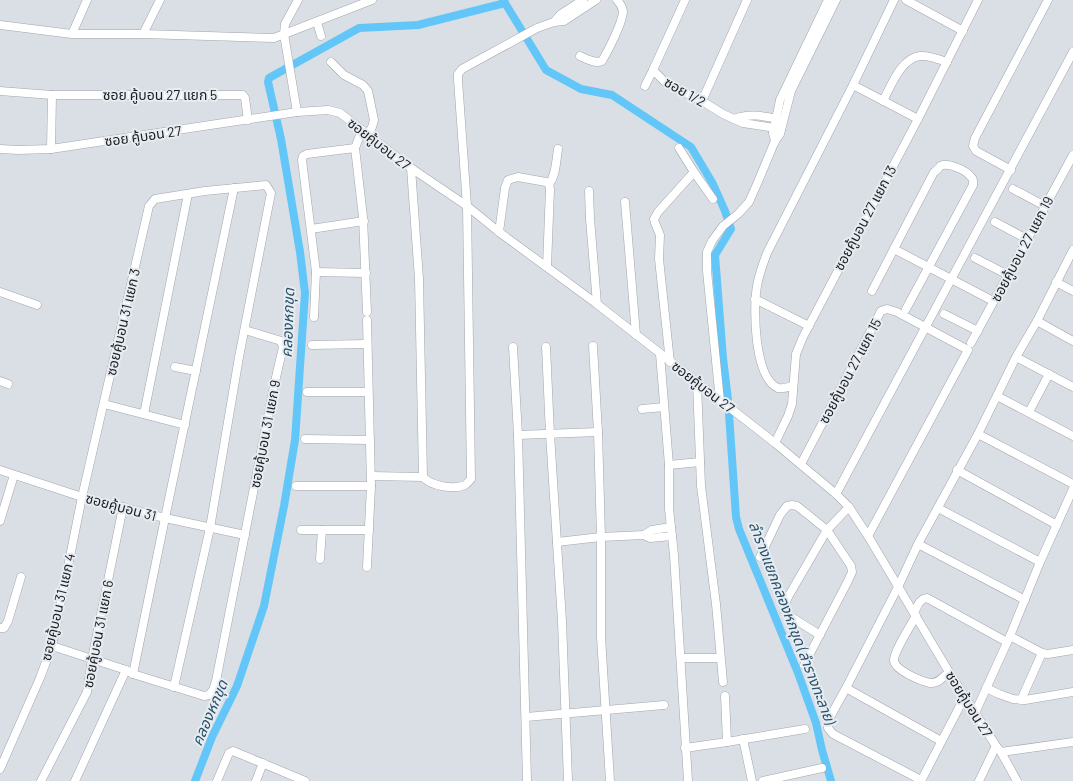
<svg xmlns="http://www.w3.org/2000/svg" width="1073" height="781" font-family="Barlow,'Noto Sans Thai',sans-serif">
<rect width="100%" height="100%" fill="#d9dfe5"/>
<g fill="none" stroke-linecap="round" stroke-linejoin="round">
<g stroke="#62c6f8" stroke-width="8">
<polyline points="505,3 546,70 581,89 612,95 691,147 713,184 725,211 731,229 715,255 723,358 728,400"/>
<polyline points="729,414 736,517 739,529 798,673 816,723 822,750 831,781"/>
<polyline points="195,781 212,737 237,686 264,606 284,506 295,440 305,293 300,252 281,139 268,82 269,78 359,28 418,25 505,3 503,0"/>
</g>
<defs>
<g id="street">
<polyline points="685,0 653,70 667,84 702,101 723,114 743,123 781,129"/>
<polyline points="906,0 963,31"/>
<polyline points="317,22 321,36"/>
<polyline points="554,22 561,14 583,0"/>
<polyline points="0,25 72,34 143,34 274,38 372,0"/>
<polyline points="72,34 87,0"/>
<polyline points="143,34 160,0"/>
<path d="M580,56C587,59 595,64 602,61C608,51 623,22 623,11C622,6 620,3 617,0"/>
<polyline points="331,62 344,75 363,85 368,91 374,120 372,127 368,134"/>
<polyline points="853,85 918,119"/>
<polyline points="645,86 653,70"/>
<polyline points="0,91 52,95 243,95 245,98 248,120"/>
<polyline points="702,101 747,0"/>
<path d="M883,101C891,86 901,58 920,56C929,55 938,59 947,62"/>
<polyline points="297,112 284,34 285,24 298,0"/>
<path d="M734,119C749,113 763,116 778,119"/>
<polyline points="362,130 355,148 363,217 367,312"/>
<polyline points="775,141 773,133 780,100 828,0"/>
<polyline points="679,148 694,172"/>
<polyline points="0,149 18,150 51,149 297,112 328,110 340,113 411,168 467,206 499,232 597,304 775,443 836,494 849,507 868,536 949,672 996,746 1001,752 1017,781"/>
<polyline points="51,149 52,95"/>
<polyline points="411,168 419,279 423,477"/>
<polyline points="1011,170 976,151 973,146 975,138 1048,0"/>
<path d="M549,184C556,176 556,161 558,149"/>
<polyline points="1013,189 1045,206"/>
<polyline points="589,191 590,219 597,304"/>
<polyline points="625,202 636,335"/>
<polyline points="995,222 1027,239"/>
<polyline points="311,229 364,221"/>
<polyline points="499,232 505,188 508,180 518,177 546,182 549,184 550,189 547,266"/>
<polyline points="894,249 993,301"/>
<polyline points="975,258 1008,275"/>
<polyline points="316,272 366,273"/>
<polyline points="1056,282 1073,291"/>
<path d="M872,291L934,172C935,172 940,167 940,166C948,162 966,170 971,177C974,179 973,181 973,185L906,309"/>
<polyline points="0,292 37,305"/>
<polyline points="755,299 809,326"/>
<polyline points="944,314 978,331"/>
<polyline points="314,317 316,272 302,160 303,156 307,154 355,148"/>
<polyline points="1037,321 1073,341"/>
<polyline points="971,343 1073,155"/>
<polyline points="312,345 367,344"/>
<polyline points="593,346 598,432 601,537 601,637 610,781"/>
<polyline points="513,347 518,435 527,781"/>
<polyline points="546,347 550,434 562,621 568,781"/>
<polyline points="660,354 669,465 669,509 674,555 688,781"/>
<polyline points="1016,357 1073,387"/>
<polyline points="670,362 659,259 660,235 655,223 654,219 658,212 694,172 713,199"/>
<polyline points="175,367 196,371"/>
<polyline points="0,381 8,384"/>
<polyline points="697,383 701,486 716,604 723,682"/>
<path d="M793,386C789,387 783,389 778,388C754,378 753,308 757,286C759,274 763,264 767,253L853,85L894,0"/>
<polyline points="307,392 368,392"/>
<polyline points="997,396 1073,436"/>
<polyline points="720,401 707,271 707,252 712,241 723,226 738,214 749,202 757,184 775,141 780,134 791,91 836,0"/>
<polyline points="104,404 185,425"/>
<polyline points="642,409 664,407"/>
<polyline points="1029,412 1049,374"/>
<polyline points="144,414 188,194"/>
<polyline points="978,434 1073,484"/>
<polyline points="518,435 598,432"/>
<polyline points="305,439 370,440"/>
<polyline points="775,443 788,416 792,404 796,354 803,337 918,119 978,0"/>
<polyline points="801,464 881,311 887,309 897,312 968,350 868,536"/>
<polyline points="669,465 700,462"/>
<polyline points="0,470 82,497 165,518 245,535"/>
<polyline points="957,470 1057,525"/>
<path d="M371,476L423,477C431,486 454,490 465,485C467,484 469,481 471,479L467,206L458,80V74L462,69L537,28L554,22L564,21L596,0"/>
<polyline points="296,486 371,486"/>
<polyline points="836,494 1073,52"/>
<polyline points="938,508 1040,562"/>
<polyline points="0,521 14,475"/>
<polyline points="301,530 369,530"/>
<polyline points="644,535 652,530 671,527"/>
<polyline points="557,542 601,537 644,535 650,538 672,536"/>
<polyline points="918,544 1025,600"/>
<polyline points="760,557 780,515 787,506 792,505 797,506 827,530 851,566 852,572 848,581 804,665"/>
<polyline points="320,559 322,530"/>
<polyline points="367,567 371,486 367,320"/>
<path d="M914,613C917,607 919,599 927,598L1007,642"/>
<path d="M916,616C911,625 893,653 894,661C896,671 921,681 930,683C938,684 943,677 949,672"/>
<polyline points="0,628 4,628 8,621 21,577"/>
<polyline points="820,635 788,615 784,610 785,604 788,597 827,530 849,507"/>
<polyline points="1010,636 1042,653 1048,654 1073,650"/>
<polyline points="52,646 126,670 133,674 204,696 209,695 213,690 216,681 274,386 283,347 281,341 278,340 245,330"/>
<polyline points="681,658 720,658"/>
<polyline points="133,674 165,518 234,188"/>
<polyline points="846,688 941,741"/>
<polyline points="986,688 999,694 1013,699 1025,700 1073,692"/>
<polyline points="725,696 727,742"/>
<polyline points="1021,700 1042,653"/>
<polyline points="975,713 1010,636 1040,562 1073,489"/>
<polyline points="526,717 664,705"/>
<polyline points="743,739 752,781"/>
<polyline points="685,748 727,742 805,729"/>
<polyline points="1001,752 1073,742"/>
<polyline points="0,769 40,678 52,646 82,497 149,206 155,199 205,191 266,185 271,193 239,357 210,528 174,687"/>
<polyline points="921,780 833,734 828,728 829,719 846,688 898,587 918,544 978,434 1016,357 1037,321 1073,250"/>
<polyline points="41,781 87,692 92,659 123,507"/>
<polyline points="75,781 126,670"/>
<polyline points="217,781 229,753 233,751 305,781"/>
<polyline points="256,781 263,763"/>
<polyline points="763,781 822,768"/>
<polyline points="921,781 964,698"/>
<polyline points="979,781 996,746"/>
</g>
</defs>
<use href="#street" stroke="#a1a6ac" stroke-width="9"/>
<use href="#street" stroke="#fff" stroke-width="8"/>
</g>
<g text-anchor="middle" stroke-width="4" stroke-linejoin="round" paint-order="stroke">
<g font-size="14" fill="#1b1d1f" stroke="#e7ecf2">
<text transform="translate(685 92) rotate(30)" y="5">ซอย 1/2</text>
<text x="160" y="100">ซอย คู้บอน 27 แยก 5</text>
<text transform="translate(143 136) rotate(-8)" y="5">ซอย คู้บอน 27</text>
<text transform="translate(379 144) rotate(38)" y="5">ซอยคู้บอน 27</text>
<text transform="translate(865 218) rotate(-62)" y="5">ซอยคู้บอน 27 แยก 13</text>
<text transform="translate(1022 249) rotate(-62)" y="5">ซอยคู้บอน 27 แยก 19</text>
<text transform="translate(123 322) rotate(-77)" y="5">ซอยคู้บอน 31 แยก 3</text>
<text transform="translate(850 371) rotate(-62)" y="5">ซอยคู้บอน 27 แยก 15</text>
<text transform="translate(703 387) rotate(38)" y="5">ซอยคู้บอน 27</text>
<text transform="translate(265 434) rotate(-79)" y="5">ซอยคู้บอน 31 แยก 9</text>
<text transform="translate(121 507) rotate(15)" y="5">ซอยคู้บอน 31</text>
<text transform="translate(58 607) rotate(-77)" y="5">ซอยคู้บอน 31 แยก 4</text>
<text transform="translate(98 634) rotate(-79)" y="5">ซอยคู้บอน 31 แยก 6</text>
<text transform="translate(969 704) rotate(58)" y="5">ซอยคู้บอน 27</text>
</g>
<g font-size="15" font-style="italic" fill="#275167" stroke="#e7ecf2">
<text transform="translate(288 323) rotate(-88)" y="5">คลองหกขุด</text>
<text transform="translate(792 623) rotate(69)" y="5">ลำรางแยกคลองหกขุด (ลำรางทะลาย)</text>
<text transform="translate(210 713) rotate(-67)" y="5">คลองหกขุด</text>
</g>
</g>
</svg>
